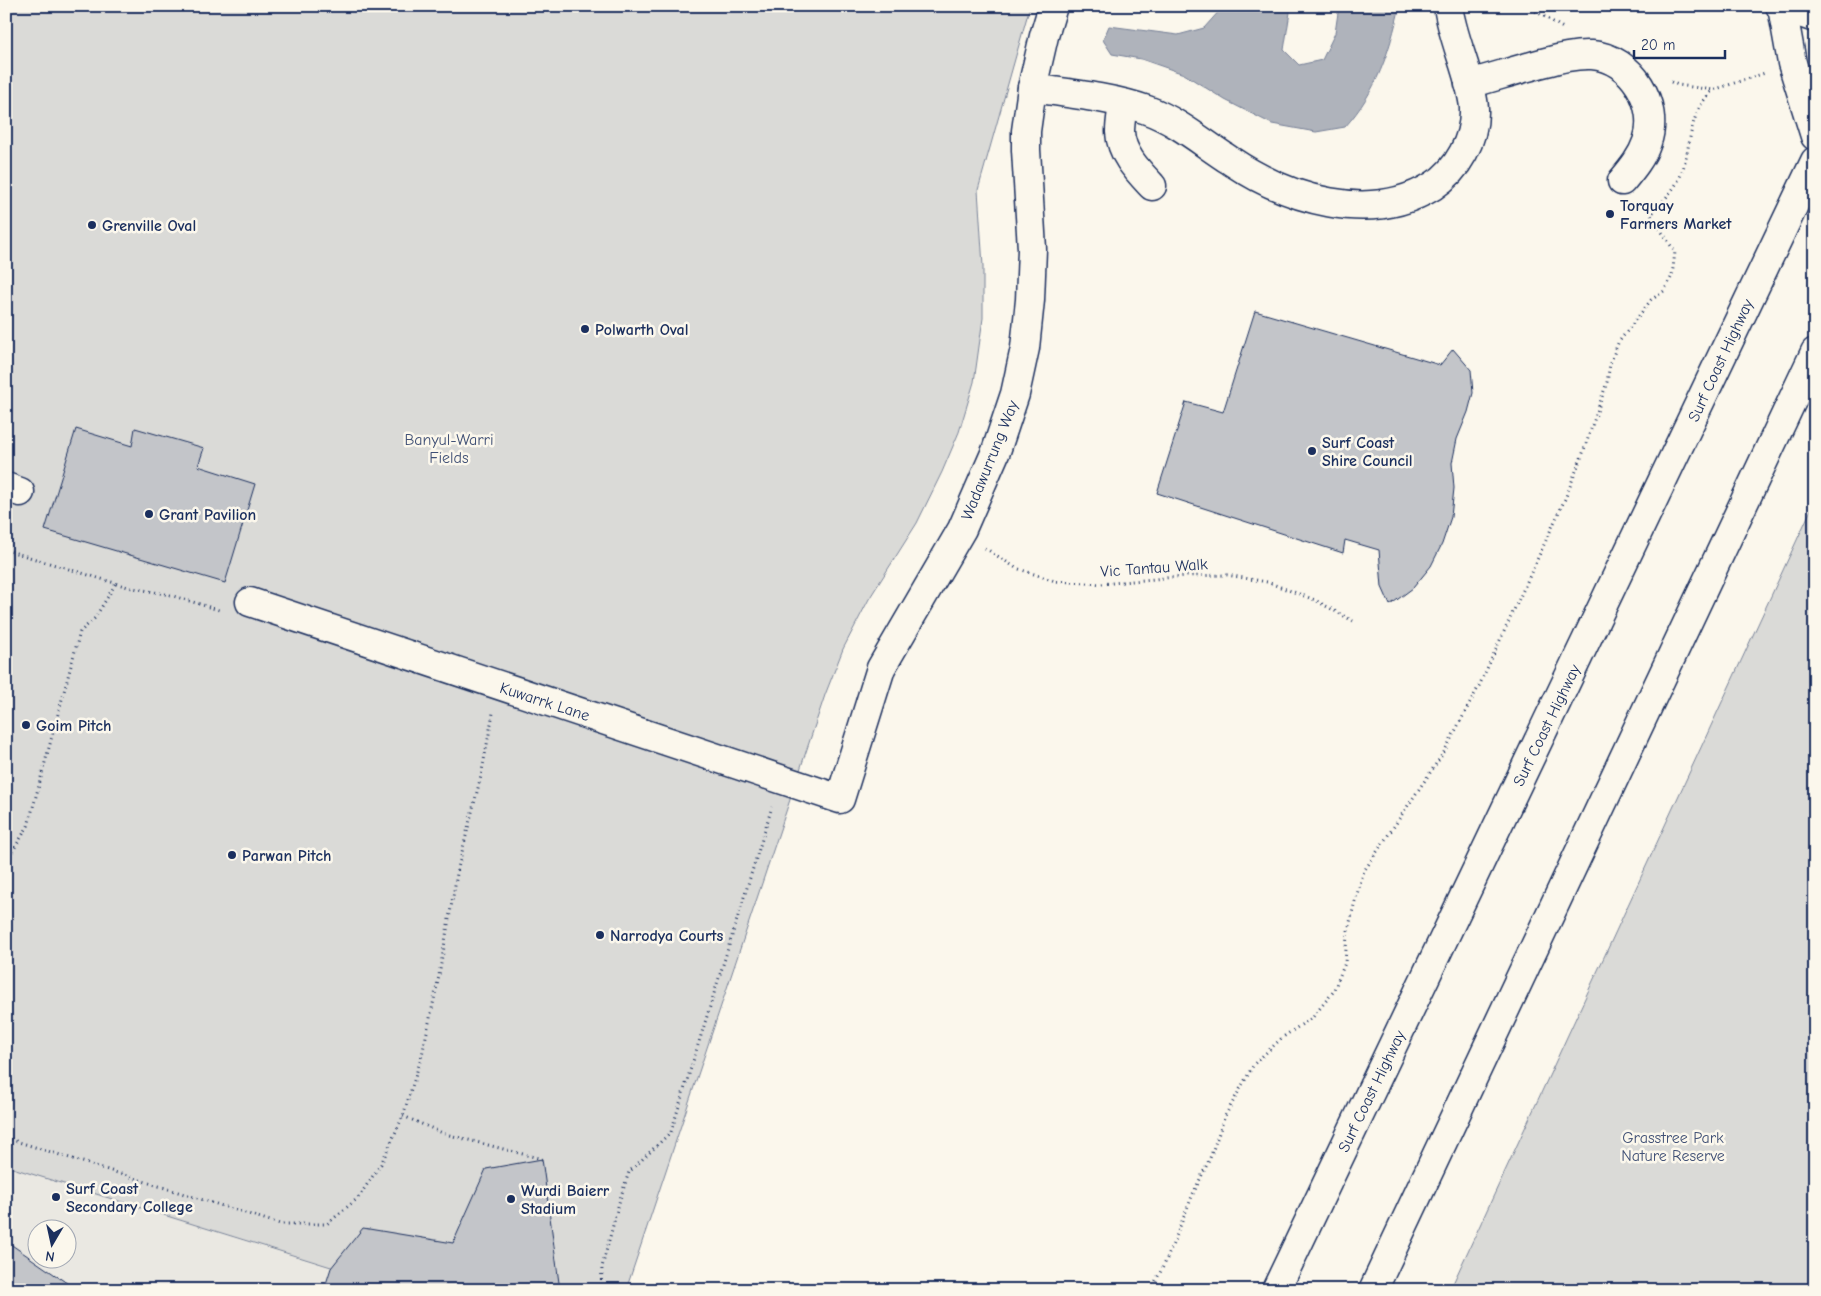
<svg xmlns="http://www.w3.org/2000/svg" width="1821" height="1296" font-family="'Comic Neue',sans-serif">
<rect width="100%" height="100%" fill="#fbf7ec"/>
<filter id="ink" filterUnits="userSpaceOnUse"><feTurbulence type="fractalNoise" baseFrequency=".02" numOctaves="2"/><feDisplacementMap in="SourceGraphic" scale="10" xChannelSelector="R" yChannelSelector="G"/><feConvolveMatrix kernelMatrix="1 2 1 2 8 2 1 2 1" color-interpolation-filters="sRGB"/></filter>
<g filter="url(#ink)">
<path fill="#eae8e2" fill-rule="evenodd" d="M6,1165L331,1268L324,1290H6ZM38,1228H68V1258H38Z"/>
<g fill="#dadad7" stroke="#7a849a">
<polygon points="6,6 1030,6 978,190 983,266 983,318 974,382 959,432 942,472 917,523 869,599 843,649 825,695 626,1290 405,1290 6,1166"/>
<polygon points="1815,501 1815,1290 1450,1290"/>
</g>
<path fill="#afb3bb" stroke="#747e96" d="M1221,6H1291L1284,50L1299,65L1322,60L1335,33L1339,6H1400C1389,53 1377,91 1345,127L1316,132L1272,124L1225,100L1184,74L1141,59L1112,54L1103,40L1109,26L1178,35L1204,28L1221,9Z"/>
<g fill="#c3c5c9" stroke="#1b2f5e">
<polygon points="1255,311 1440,365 1453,349 1471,370 1473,393 1468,412 1457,439 1452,463 1454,488 1451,517 1442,544 1431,566 1413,588 1390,605 1382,587 1379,550 1345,540 1343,553 1157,493 1186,402 1223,412"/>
<polygon points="135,428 204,448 198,466 255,484 225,583 45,530 76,429 132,446"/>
<polygon points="542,1159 560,1290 324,1290 331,1268 363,1228 453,1243 486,1169"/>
<polygon points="6,1241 77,1290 6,1290"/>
</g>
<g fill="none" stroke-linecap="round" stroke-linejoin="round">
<defs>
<g id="minor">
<polyline points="1780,6 1815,18"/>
<path d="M1469,84C1491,78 1513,71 1535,65C1554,60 1572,54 1592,55C1632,58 1660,105 1647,142C1642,157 1632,169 1622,181"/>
<path d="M1032,88C1067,93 1114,98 1147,110C1178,121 1204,144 1231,161C1288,199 1370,225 1433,186C1458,170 1475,139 1474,109C1474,103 1472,96 1471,90C1465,62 1452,35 1448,6"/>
<path d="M1123,104C1122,113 1120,122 1120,132C1121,154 1138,171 1152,186"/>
<polyline points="6,487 20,492"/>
<polyline points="250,602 840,799 881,668 962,529 996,451 1015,394 1025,348 1030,300 1032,249 1026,150 1026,131 1032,88 1044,36 1053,6"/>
</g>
<g id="major">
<polyline points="1782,7 1792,63 1815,136"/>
<polyline points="1276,1290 1815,161"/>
<polyline points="1373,1290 1815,352"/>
</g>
</defs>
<use href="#minor" stroke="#1b2f5e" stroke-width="31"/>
<use href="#major" stroke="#1b2f5e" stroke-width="31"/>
<g stroke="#1b2f5e" stroke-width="3" stroke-dasharray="1 4" stroke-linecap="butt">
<polyline points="1527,6 1563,28"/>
<polyline points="1671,82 1678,85 1713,90 1765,73"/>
<polyline points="985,548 1016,568 1055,581 1101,584 1186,576 1227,575 1267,582 1315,600 1353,621"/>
<polyline points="6,550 128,587 170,595 222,611"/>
<polyline points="6,886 11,854 28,826 80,632 95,618 116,583"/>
<polyline points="403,1116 445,1134 542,1159"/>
<polyline points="6,1138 280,1224 327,1224 358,1198 381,1164 403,1116 422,1055 438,981 458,868 481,776 493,713"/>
<polyline points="601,1290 602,1267 620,1199 629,1172 671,1132 772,807"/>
<path d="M1151,1290L1166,1261L1193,1194L1210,1158L1225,1116L1254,1064L1283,1037L1313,1017L1333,992L1345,963L1347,935L1355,901L1364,871L1444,752L1479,686L1565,499L1583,453L1607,382L1610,364L1618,343L1651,300L1664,291L1672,276L1675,252L1651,215C1659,205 1674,190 1679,179C1693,148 1686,115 1713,90"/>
</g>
<use href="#minor" stroke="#fbf7ec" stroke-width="28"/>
<use href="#major" stroke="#fbf7ec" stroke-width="28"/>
</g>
</g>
<g fill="#1b2f5e" stroke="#fbf7ec" stroke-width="2">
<circle cx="1610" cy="214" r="5"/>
<circle cx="92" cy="225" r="5"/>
<circle cx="585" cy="329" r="5"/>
<circle cx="1312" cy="451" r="5"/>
<circle cx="149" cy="514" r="5"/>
<circle cx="26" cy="725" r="5"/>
<circle cx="232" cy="855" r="5"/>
<circle cx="600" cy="935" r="5"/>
<circle cx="56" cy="1197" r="5"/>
<circle cx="511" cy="1199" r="5"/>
</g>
<g text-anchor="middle" stroke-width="5" stroke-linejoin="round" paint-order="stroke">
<g font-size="16" font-weight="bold" fill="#1b2f5e" stroke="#fbf7ec" text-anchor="start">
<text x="1620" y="211">Torquay<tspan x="1620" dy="18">Farmers Market</tspan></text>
<text x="102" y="231">Grenville Oval</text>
<text x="595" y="335">Polwarth Oval</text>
<text x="1322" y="448">Surf Coast<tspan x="1322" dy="18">Shire Council</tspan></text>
<text x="159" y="520">Grant Pavilion</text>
<text x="36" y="731">Goim Pitch</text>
<text x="242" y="861">Parwan Pitch</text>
<text x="610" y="941">Narrodya Courts</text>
<text x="66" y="1194">Surf Coast<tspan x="66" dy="18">Secondary College</tspan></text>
<text x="521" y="1196">Wurdi Baierr<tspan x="521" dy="18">Stadium</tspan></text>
</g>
<g font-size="16" fill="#1b2f5e" stroke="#fbf7ec">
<text transform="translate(1720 360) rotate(-65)" y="6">Surf Coast Highway</text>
<text transform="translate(989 460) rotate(-68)" y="6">Wadawurrung Way</text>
<text transform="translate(1154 567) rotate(-4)" y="6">Vic Tantau Walk</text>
<text transform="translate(545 701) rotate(18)" y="6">Kuwarrk Lane</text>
<text transform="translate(1546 725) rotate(-64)" y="6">Surf Coast Highway</text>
<text transform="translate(1371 1091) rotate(-64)" y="6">Surf Coast Highway</text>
</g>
<g font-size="16" fill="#415176" stroke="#fbf7ec">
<text x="449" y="445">Banyul-Warri<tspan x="449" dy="18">Fields</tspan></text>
<text x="1673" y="1143">Grasstree Park<tspan x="1673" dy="18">Nature Reserve</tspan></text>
</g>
</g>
<rect width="1821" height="1296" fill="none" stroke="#fbf7ec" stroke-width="25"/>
<rect x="12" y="12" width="1796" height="1271" fill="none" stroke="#1b2f5e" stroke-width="2" filter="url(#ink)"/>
<g transform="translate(52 1244) rotate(189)"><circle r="24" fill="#fbf7ec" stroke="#a1a7b3"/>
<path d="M0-4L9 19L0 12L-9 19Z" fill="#1b2f5e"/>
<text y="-8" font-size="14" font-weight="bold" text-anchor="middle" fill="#1b2f5e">N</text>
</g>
<path d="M1634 50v8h91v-8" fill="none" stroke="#1b2f5e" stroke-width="2.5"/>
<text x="1641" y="50" font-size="15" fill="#1b2f5e" stroke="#fbf7ec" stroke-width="4" paint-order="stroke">20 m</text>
</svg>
